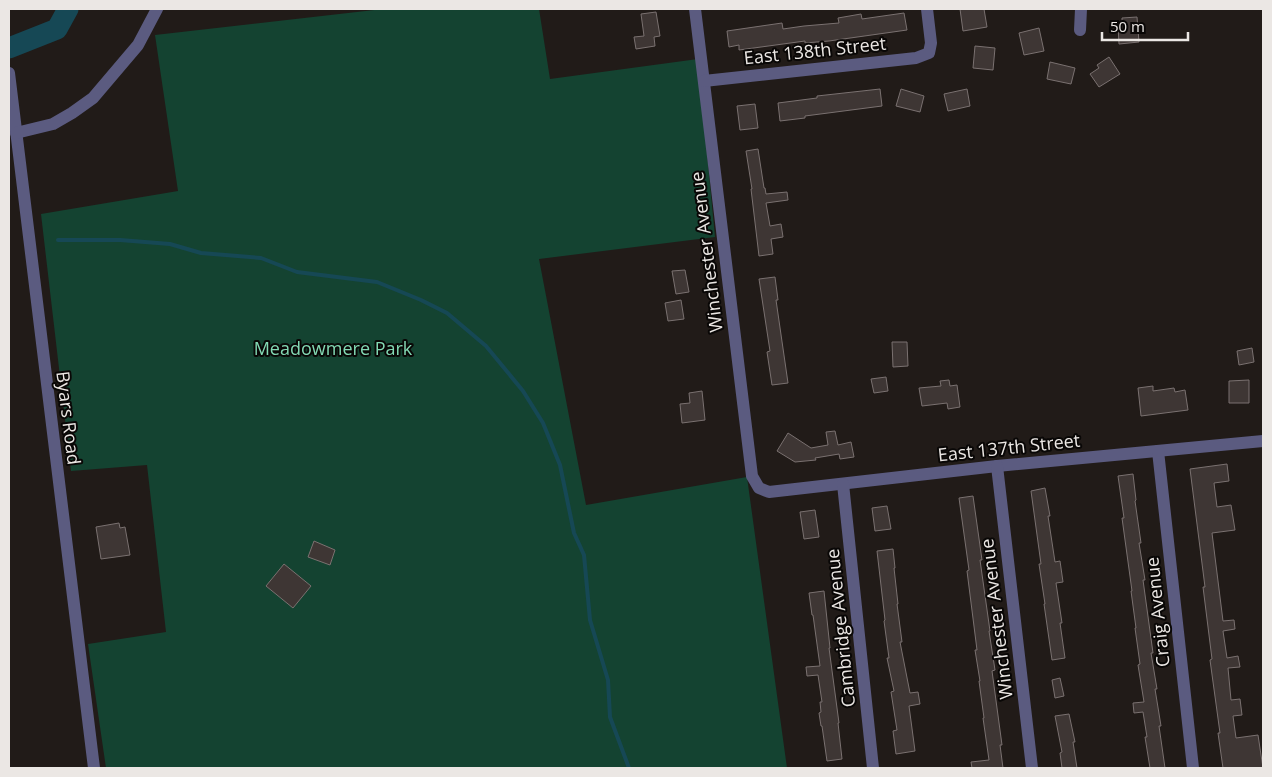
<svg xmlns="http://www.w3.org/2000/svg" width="1272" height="777" font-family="'Open Sans',sans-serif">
<rect width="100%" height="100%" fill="#211b18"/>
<polygon fill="#144331" points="383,9 539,9 550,79 698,59 715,237 539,259 586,505 747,477 787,768 106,768 88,644 166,632 147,465 71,471 41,214 178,191 155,35"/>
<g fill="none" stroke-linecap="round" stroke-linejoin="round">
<polyline stroke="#164855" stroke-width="4" points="58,240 120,240 170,244 201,253 261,258 297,272 377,282 421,300 447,313 486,346 523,391 543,423 560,465 574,533 584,555 590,620 608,680 610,717 629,768"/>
<polyline stroke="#164855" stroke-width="21" points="9,48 57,29 68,9"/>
</g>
<g fill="#3e3634" stroke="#7a7170">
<polygon points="960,9 984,9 987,27 963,31"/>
<polygon points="656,12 660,36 654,37 655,46 636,49 634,37 644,36 641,14"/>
<polygon points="904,13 907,30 829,41 805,43 805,41 739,50 739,45 729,47 727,31 782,23 783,29 804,26 839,23 838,18 861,14 862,19"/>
<polygon points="1137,17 1139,42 1119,44 1118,25 1122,25 1122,18"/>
<polygon points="1039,28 1044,51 1024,55 1019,33"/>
<polygon points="975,46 995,48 993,70 973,68"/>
<polygon points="1109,57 1120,74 1099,87 1090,74 1099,68 1097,65"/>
<polygon points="1050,62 1075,68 1071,84 1047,79"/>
<polygon points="880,89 882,106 805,116 805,118 780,121 778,103 817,98 817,96"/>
<polygon points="901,89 924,96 920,112 896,106"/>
<polygon points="967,89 970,106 948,111 944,94"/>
<polygon points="755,104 758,128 740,130 737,106"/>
<polygon points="758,149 764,188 765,188 766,194 787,192 788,200 766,203 770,226 781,224 783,237 771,239 773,254 759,256 751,189 752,189 746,151"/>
<polygon points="685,270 689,292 676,294 672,271"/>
<polygon points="775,277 778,300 776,300 788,383 772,385 767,352 770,351 759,279"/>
<polygon points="681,300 684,319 668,321 665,303"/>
<polygon points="892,342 907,342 908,366 893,367"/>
<polygon points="1252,348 1254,362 1239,365 1237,351"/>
<polygon points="886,377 888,391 874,393 871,379"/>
<polygon points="949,380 950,386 957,385 960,407 948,409 947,403 922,406 919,388 941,386 940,381"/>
<polygon points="1249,380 1249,403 1229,403 1229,381"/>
<polygon points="1153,386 1153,391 1174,388 1175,392 1185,390 1188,410 1141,416 1138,388"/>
<polygon points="702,391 705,420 682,423 680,404 690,403 689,393"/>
<polygon points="835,431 838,445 851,442 854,457 840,459 839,454 815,458 816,460 795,462 777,451 788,433 811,448 828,445 826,432"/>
<polygon points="1227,464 1229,481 1214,483 1217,507 1231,505 1235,530 1212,533 1223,621 1234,620 1235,629 1223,631 1227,658 1238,656 1240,667 1228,668 1231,700 1240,699 1242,715 1233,716 1236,738 1258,735 1263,768 1223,768 1218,733 1220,733 1210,660 1212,659 1203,587 1205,587 1190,469"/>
<polygon points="1133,474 1136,500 1135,501 1141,543 1139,543 1145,580 1143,580 1153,653 1151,653 1157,689 1155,689 1161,726 1159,726 1165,768 1150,768 1145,737 1147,737 1143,712 1134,713 1133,703 1144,702 1138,665 1140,664 1135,628 1136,628 1131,591 1132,591 1122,518 1124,518 1118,476"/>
<polygon points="1045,488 1050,516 1048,516 1055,562 1060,561 1063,582 1056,583 1062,623 1060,623 1065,658 1052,660 1044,604 1045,604 1039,564 1041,564 1031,491"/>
<polygon points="973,496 982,560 980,560 990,631 989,631 995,670 992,671 1002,745 1000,745 1003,768 972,768 971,762 989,760 983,718 984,718 979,681 980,681 975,650 977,650 967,571 969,570 959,498"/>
<polygon points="887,506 891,529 875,531 872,508"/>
<polygon points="815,510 819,537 804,539 800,512"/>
<polygon points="119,523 120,528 125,527 130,555 101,559 96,527"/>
<polygon points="314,541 335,550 330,565 308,557"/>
<polygon points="893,549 895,568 894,568 898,604 897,604 902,642 900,642 910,693 918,692 920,704 909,706 915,751 896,754 893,731 897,730 891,692 894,691 887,658 889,658 884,621 885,620 877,551"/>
<polygon points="284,564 311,586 293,608 266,586"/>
<polygon points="824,591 830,648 829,648 839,723 838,723 842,759 827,761 822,726 821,726 819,713 821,712 820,702 822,702 818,675 807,676 806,667 820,666 813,615 812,615 809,593"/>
<polygon points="1060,678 1064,696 1055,698 1052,680"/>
<polygon points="1069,714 1075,742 1073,742 1077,768 1062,768 1060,753 1062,752 1055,716"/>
</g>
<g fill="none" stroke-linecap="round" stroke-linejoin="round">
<g stroke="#5b5b80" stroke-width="12">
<polyline points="695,9 752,476 759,488 769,492 997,466 1263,441"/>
<polyline points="1080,30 1081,9"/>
<polyline points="9,73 94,768"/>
<polyline points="704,81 916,58 929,53 931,43 927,9"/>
<polyline points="16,133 53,124 72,113 93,98 138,45 157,9"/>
<polyline points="1158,451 1193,768"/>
<polyline points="997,466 1032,768"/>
<polyline points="843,484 873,768"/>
</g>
</g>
<g text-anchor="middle" stroke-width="4" stroke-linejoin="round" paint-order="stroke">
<g font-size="18" fill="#ebe7e4" stroke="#090706">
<text transform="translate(815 51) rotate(-6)" y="6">East 138th Street</text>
<text transform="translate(707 252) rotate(-97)" y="6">Winchester Avenue</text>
<text transform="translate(68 418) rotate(83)" y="6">Byars Road</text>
<text transform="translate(1009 448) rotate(-6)" y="6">East 137th Street</text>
<text transform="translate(1158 612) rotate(-96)" y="6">Craig Avenue</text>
<text transform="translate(997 619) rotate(-97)" y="6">Winchester Avenue</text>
<text transform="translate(841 628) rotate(-96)" y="6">Cambridge Avenue</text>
</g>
<g font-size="18" fill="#83d9b4" stroke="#090706">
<text x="333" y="355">Meadowmere Park</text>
</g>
</g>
<rect width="1272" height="777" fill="none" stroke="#ebe7e4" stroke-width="20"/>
<path d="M1102 32v8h86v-8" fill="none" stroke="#ebe7e4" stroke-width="2.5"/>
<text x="1110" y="32" font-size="15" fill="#ebe7e4" stroke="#090706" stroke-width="4" paint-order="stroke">50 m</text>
</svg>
